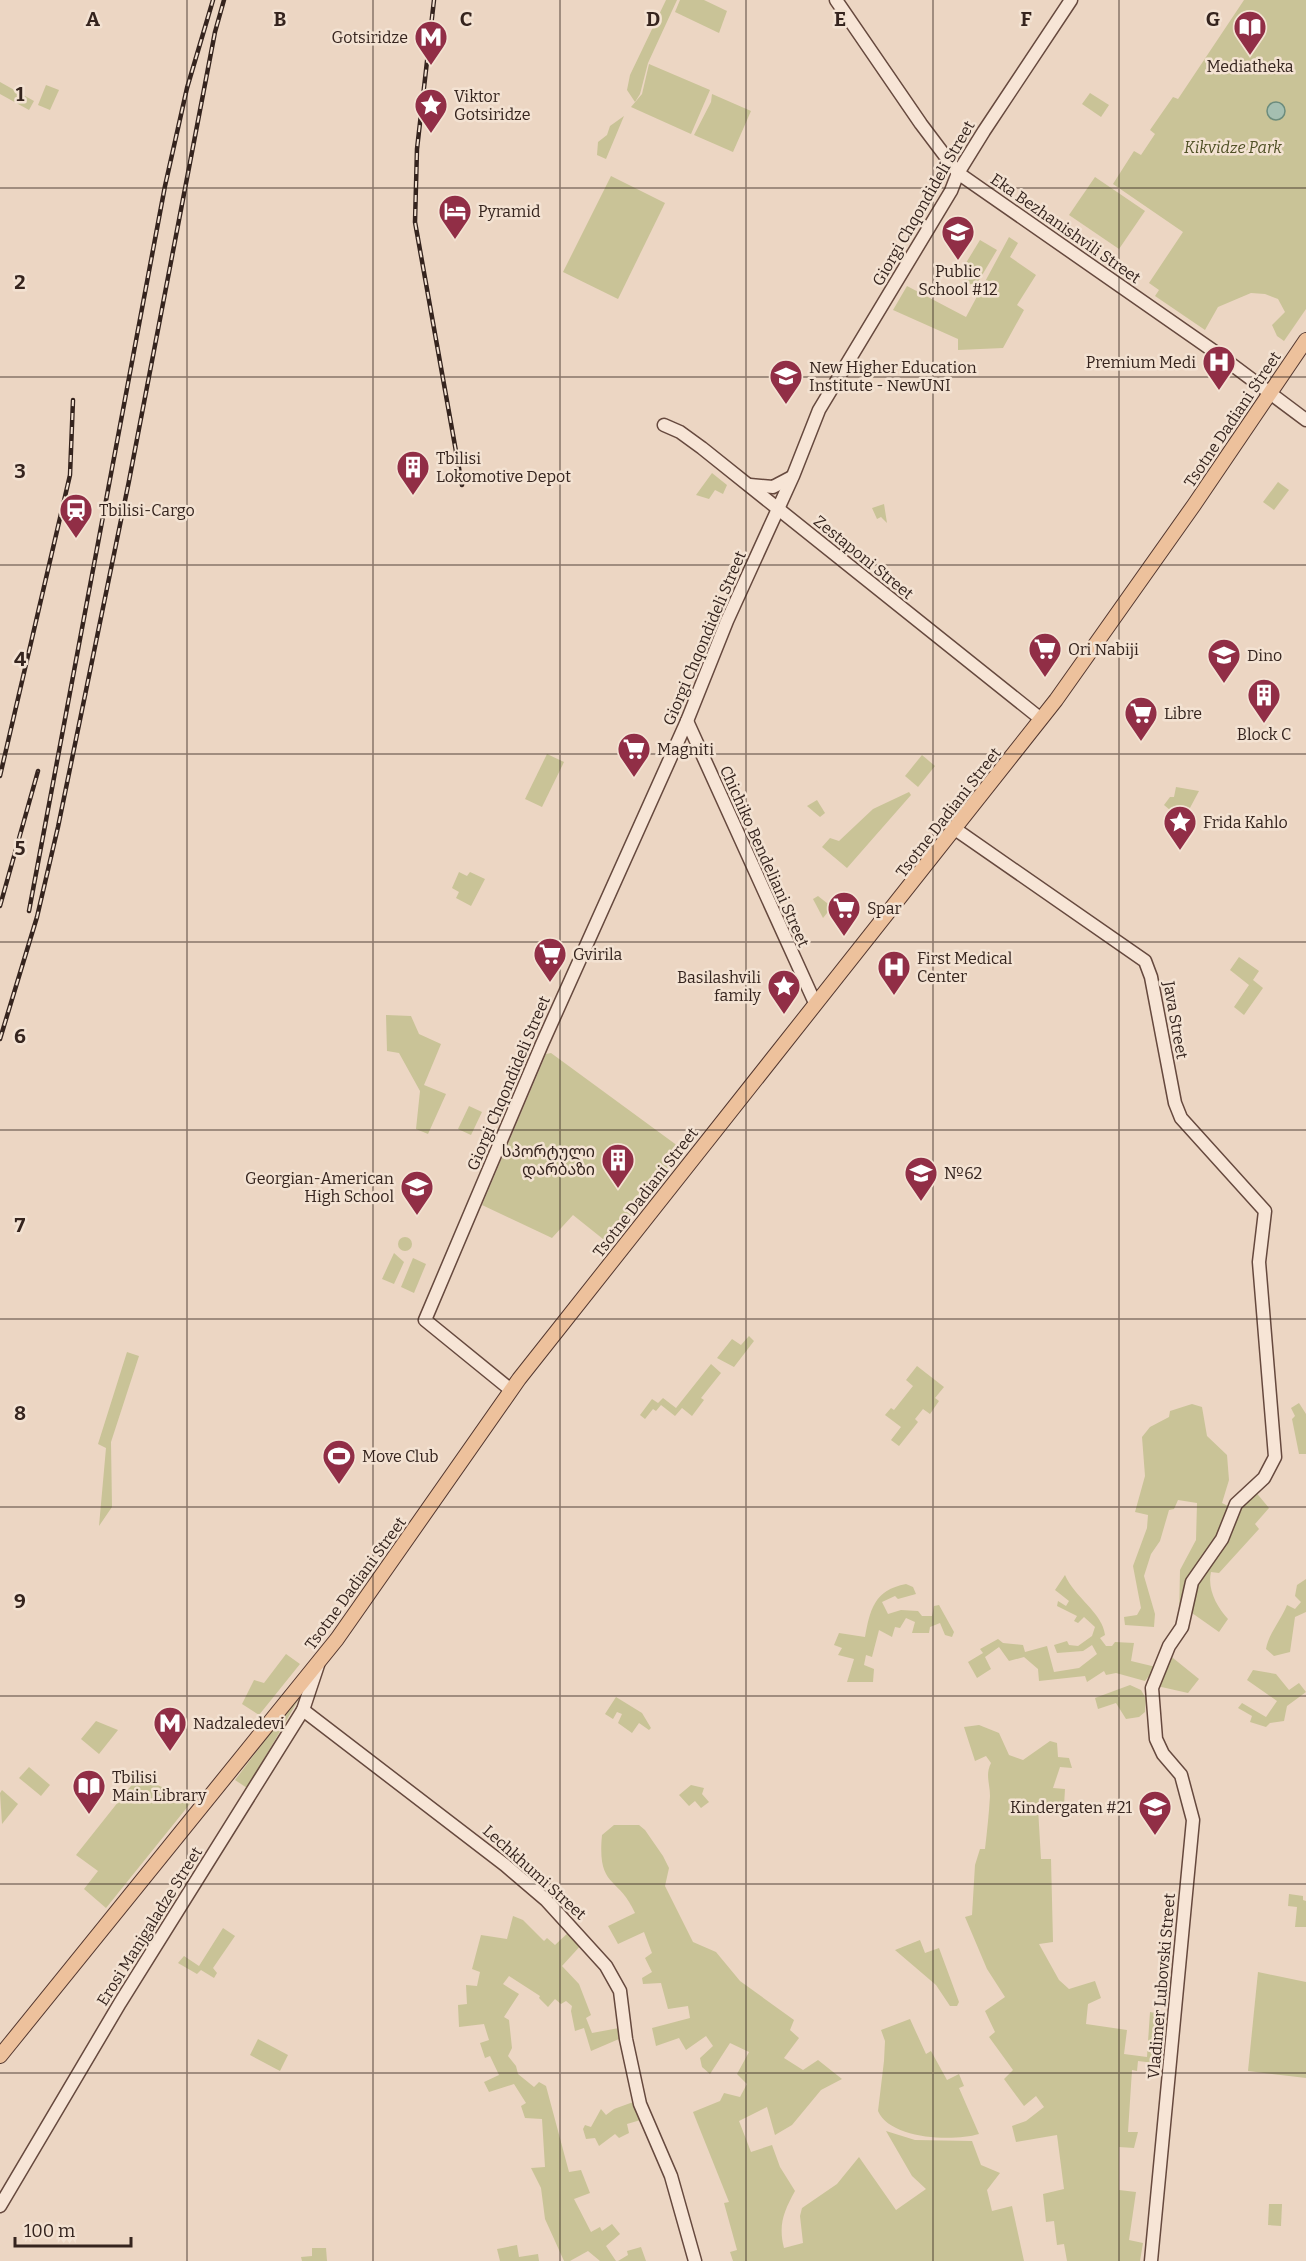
<svg xmlns="http://www.w3.org/2000/svg" width="1306" height="2261" font-family="Bitter,'Noto Sans Georgian',serif">
<rect width="100%" height="100%" fill="#ecd6c3"/>
<g fill="#c9c397">
<polygon points="666,0 677,0 648,63 640,94 635,102 627,90 630,75"/>
<polygon points="680,0 704,0 727,11 719,33 675,12"/>
<polygon points="1244,0 1306,0 1306,309 1284,341 1277,336 1272,325 1285,312 1278,299 1265,294 1251,293 1218,307 1205,330 1155,296 1159,290 1149,283 1183,232 1113,184 1134,151 1141,155 1155,134 1150,130 1173,97 1178,99"/>
<polygon points="649,64 710,90 691,134 631,107 642,94"/>
<polygon points="0,82 34,101 29,110 0,94"/>
<polygon points="46,85 59,90 50,110 38,105"/>
<polygon points="1090,93 1109,105 1101,117 1082,104"/>
<polygon points="712,94 751,111 733,152 694,135 711,102"/>
<polygon points="624,116 606,159 597,155 598,142 607,135 610,126"/>
<polygon points="611,176 665,203 618,299 563,272"/>
<polygon points="1095,177 1145,211 1119,249 1069,215"/>
<polygon points="1009,237 1018,243 1010,257 1036,275 1017,305 1024,310 1003,348 958,350 958,339 893,310 907,286 966,317"/>
<polygon points="980,240 997,250 975,287 958,276"/>
<polygon points="712,473 727,485 723,494 715,490 709,499 696,495"/>
<polygon points="1278,482 1289,490 1274,510 1263,502"/>
<polygon points="884,504 887,523 881,517 877,519 872,508"/>
<polygon points="547,754 564,762 542,807 525,799"/>
<polygon points="922,755 935,766 918,787 905,776"/>
<polygon points="1176,787 1199,791 1183,821 1164,805 1170,797 1174,797"/>
<polygon points="909,792 911,795 847,868 822,847 830,838 839,841 873,809"/>
<polygon points="817,800 825,813 820,817 807,806"/>
<polygon points="459,872 467,876 470,872 485,879 471,906 456,898 459,892 452,888"/>
<polygon points="818,896 832,907 823,918 813,899"/>
<polygon points="1239,957 1259,971 1253,980 1263,988 1244,1015 1234,1007 1249,985 1230,970"/>
<polygon points="386,1015 411,1016 419,1034 441,1044 424,1085 446,1094 428,1134 416,1129 420,1091 399,1053 387,1051"/>
<polygon points="551,1053 682,1149 682,1154 608,1243 573,1215 552,1238 482,1205 546,1054"/>
<polygon points="469,1106 482,1112 471,1135 458,1129"/>
<circle cx="405" cy="1244" r="7"/>
<polygon points="394,1253 404,1262 394,1284 382,1279"/>
<polygon points="413,1258 426,1264 414,1293 401,1287"/>
<polygon points="749,1336 754,1341 734,1367 717,1358 732,1339 741,1345"/>
<polygon points="127,1352 139,1356 111,1442 112,1507 99,1526 106,1448 98,1444"/>
<polygon points="711,1364 721,1373 701,1398 704,1400 692,1416 682,1408 675,1416 661,1405 656,1411 653,1409 645,1419 640,1415 652,1399 658,1403 663,1398 676,1408"/>
<polygon points="917,1366 944,1387 935,1398 939,1401 930,1414 923,1409 915,1419 918,1422 899,1446 891,1440 901,1427 885,1415 891,1408 894,1410 913,1386 906,1380"/>
<polygon points="1299,1403 1306,1414 1306,1454 1299,1454 1292,1419 1295,1416 1291,1408"/>
<polygon points="1192,1404 1202,1407 1207,1436 1227,1455 1229,1480 1222,1503 1228,1506 1221,1531 1179,1619 1180,1570 1196,1540 1197,1503 1178,1500 1174,1509 1169,1510 1160,1541 1151,1554 1144,1576 1155,1614 1154,1627 1125,1625 1124,1617 1137,1615 1141,1608 1133,1566 1147,1528 1148,1515 1135,1512 1145,1476 1142,1437 1150,1427 1169,1417 1170,1411"/>
<path d="M1254,1490L1269,1508L1255,1524L1259,1529L1219,1573L1211,1572C1207,1589 1217,1607 1228,1619L1219,1632L1192,1613L1196,1581L1230,1522Z"/>
<path d="M1065,1575C1074,1597 1103,1613 1105,1635L1100,1638L1106,1646H1112L1115,1642L1134,1643L1131,1661L1156,1667L1145,1681L1116,1673L1106,1675L1104,1671L1087,1682L1085,1676L1039,1681L1038,1669L1024,1657L1009,1661L999,1647L985,1657L991,1669L977,1678L968,1662L983,1653L980,1649L998,1639L1003,1643L1023,1645L1025,1652L1047,1646L1054,1672L1079,1668L1097,1654L1092,1645L1083,1651L1057,1653L1054,1645L1067,1641L1069,1645L1078,1646L1092,1636L1095,1627L1084,1617L1078,1623L1074,1621L1077,1616L1057,1606L1058,1601L1066,1606L1069,1601L1055,1590Z"/>
<path d="M1306,1579V1612L1295,1617L1290,1652L1274,1656L1266,1649C1268,1635 1281,1620 1287,1605L1295,1609L1301,1602L1295,1596L1297,1585Z"/>
<path d="M906,1584L913,1587L916,1594L898,1599L895,1596L882,1602L888,1614L901,1610L918,1611L922,1616H932L934,1606L939,1605L954,1632L952,1637L945,1635L940,1623L930,1627L929,1633H912L915,1622L906,1618L900,1628L895,1627L892,1637L879,1630L872,1657L866,1655L864,1665L874,1669L873,1682H847L854,1659L838,1655L842,1648L834,1645L839,1633L865,1637C870,1610 874,1590 906,1584Z"/>
<polygon points="286,1654 300,1664 259,1715 242,1704 254,1680 264,1683"/>
<polygon points="1168,1654 1199,1679 1188,1693 1157,1686"/>
<polygon points="1253,1670 1276,1674 1289,1690 1299,1683 1306,1692 1287,1706 1284,1721 1270,1723 1266,1727 1250,1722 1252,1716 1238,1708 1242,1703 1266,1717 1277,1701 1247,1680"/>
<polygon points="307,1685 247,1788 235,1780"/>
<polygon points="1130,1685 1141,1690 1146,1699 1145,1712 1139,1717 1126,1719 1116,1703 1098,1709 1095,1698"/>
<polygon points="616,1697 642,1713 651,1728 649,1730 639,1723 632,1733 618,1723 622,1714 617,1712 613,1719 605,1714"/>
<polygon points="96,1721 118,1730 99,1754 81,1739"/>
<path d="M979,1725L999,1733L1009,1755L1023,1760L1050,1741L1057,1743L1058,1757L1069,1758L1072,1768L1060,1767L1053,1788L1065,1789L1064,1806L1038,1808L1041,1859H1051L1053,1942L1039,1944L1059,1980L1069,1989L1095,1981L1101,1998L1088,2004L1086,2024L1127,2030L1124,2054L1147,2057L1150,2012L1169,2016L1163,2064L1138,2061L1137,2071L1132,2070L1128,2132H1138L1134,2148L1119,2147V2190L1136,2192L1129,2240L1143,2243L1140,2261H1067L1064,2244L1057,2245L1054,2221L1046,2222L1043,2194L1064,2189L1057,2135L1016,2142L1012,2126L1026,2121L1044,2107L1036,2096L1024,2106L1004,2079L1013,2070L989,2037L995,2032L985,2011L1005,1997L987,1969L965,1917L972,1915L975,1865L980,1849H985C987,1831 989,1814 990,1796C990,1783 985,1775 991,1763L986,1756L975,1761L964,1727Z"/>
<polygon points="29,1767 50,1785 41,1796 19,1778"/>
<polygon points="138,1777 193,1800 106,1908 84,1889 98,1871 76,1855"/>
<polygon points="691,1785 704,1788 702,1794 709,1802 701,1808 695,1801 689,1806 679,1795"/>
<polygon points="2,1790 18,1804 2,1824 0,1793"/>
<path d="M614,1825H639L645,1830L663,1856L669,1868L665,1886L693,1942L716,1952L740,1981L794,2020L790,2030L799,2038L784,2058L803,2070L818,2060L842,2079L821,2090L792,2125L775,2135L767,2107L739,2121L751,2152L772,2145L780,2167L795,2191C784,2211 778,2225 784,2248L803,2243L800,2216L802,2208L837,2184L859,2157L896,2210L926,2189L912,2176L886,2131L915,2140L972,2141L981,2165L1000,2173L987,2190L992,2211L1012,2206L1024,2261H733L730,2252L737,2250L724,2203L729,2202L693,2112L720,2101L724,2093L740,2097L747,2084L737,2074L749,2052L730,2043L710,2074L702,2067L700,2058L713,2046L706,2036L686,2050L679,2038L656,2046L652,2028L690,2018L688,2006L668,2009L661,1983L643,1984L642,1978L652,1972L645,1958L652,1953L644,1932L618,1944L608,1926L635,1913C618,1875 597,1889 602,1835Z"/>
<polygon points="1289,1894 1303,1896 1303,1900 1306,1901 1306,1927 1295,1927 1297,1907 1288,1906"/>
<polygon points="513,1916 523,1920 544,1941 547,1938 555,1945 571,1930 583,1943 562,1966 579,1984 591,2015 586,2018 592,2033 619,2028 619,2039 591,2051 584,2028 575,2031 571,2011 572,2006 566,2001 561,2004 555,1999 548,2007 539,1998 540,1996 509,1976 503,1984 519,1994 504,2017 509,2020 512,2048 508,2056 516,2066 518,2074 534,2087 539,2082 546,2086 569,2172 581,2170 590,2193 574,2199 591,2232 600,2227 602,2231 612,2224 620,2234 606,2246 616,2261 600,2261 588,2251 570,2261 564,2261 545,2219 541,2188 531,2168 545,2167 542,2119 525,2118 521,2106 526,2103 514,2084 489,2092 484,2082 499,2075 490,2056 485,2058 480,2043 489,2040 484,2024 459,2027 458,2005 467,2004 466,1985 477,1986 480,1972 472,1969 481,1935 507,1939"/>
<polygon points="223,1928 235,1936 213,1968 217,1973 214,1978 201,1970 197,1974 178,1963 184,1956 199,1966"/>
<polygon points="920,1940 925,1953 939,1948 959,2002 957,2006 950,2006 936,1985 895,1950"/>
<polygon points="1258,1972 1306,1982 1306,2078 1248,2071"/>
<path d="M910,2019L926,2054L931,2051L947,2080L959,2074L964,2086L959,2088L979,2134C952,2142 890,2139 878,2111L884,2061L885,2041L881,2030Z"/>
<polygon points="258,2039 288,2055 280,2071 250,2055"/>
<polygon points="636,2101 644,2119 627,2124 629,2133 619,2138 615,2134 599,2146 595,2138 586,2139 583,2129 585,2125 591,2127 601,2109 606,2115 614,2109"/>
<polygon points="1269,2204 1282,2204 1281,2226 1268,2225"/>
<polygon points="517,2245 519,2257 538,2254 539,2261 500,2261 497,2249"/>
<polygon points="641,2247 646,2261 618,2261 628,2255 627,2251"/>
<polygon points="312,2248 326,2248 327,2261 302,2261 301,2257 312,2256"/>
</g>
<circle fill="#a5bfb1" stroke="#6c8c7d" stroke-width="1.5" cx="1276" cy="111" r="9"/>
<g fill="none" stroke-linecap="round" stroke-linejoin="round">
<defs>
<g id="secondary">
<polyline points="836,0 921,124 958,173 1215,352 1306,420"/>
<polyline points="664,425 680,432 702,448 1041,719"/>
<polyline points="750,485 773,487 792,477"/>
<polyline points="687,721 815,1003"/>
<polyline points="955,829 1145,961 1151,977 1175,1103 1181,1118 1265,1211 1259,1262 1275,1457 1264,1478 1236,1504 1222,1539 1192,1582 1182,1627 1169,1646 1152,1688 1156,1739 1163,1754 1181,1775 1193,1820 1151,2261"/>
<polyline points="511,1390 425,1320 542,1044 687,721 727,621 793,476 819,410 951,191 958,173 984,131 1071,0"/>
<polyline points="303,1710 505,1865 546,1900 606,1966 620,1991 626,2039 640,2104 671,2176 695,2261"/>
<polyline points="0,2206 120,2003 303,1710 318,1665"/>
</g>
<polyline id="primary" points="0,2056 337,1639 519,1379 1056,700 1194,505 1306,340"/>
</defs>
<use href="#secondary" stroke="#66493e" stroke-width="15"/>
<use href="#primary" stroke="#53372f" stroke-width="16"/>
<use href="#secondary" stroke="#f7e5d6" stroke-width="12"/>
<use href="#primary" stroke="#edc19c" stroke-width="14"/>
<defs>
<g id="rail">
<polyline points="434,0 417,149 415,222 462,485"/>
<polyline points="0,776 70,475 73,400"/>
<polyline points="0,906 38,771"/>
<polyline points="29,911 165,186 187,88 213,0"/>
<polyline points="0,1039 37,917 58,827 129,481 215,32 224,0"/>
</g>
</defs>
<use href="#rail" stroke="#35241e" stroke-width="4.5"/>
<use href="#rail" stroke="#f3e2d2" stroke-width="2" stroke-dasharray="7" stroke-linecap="butt"/>
</g>
<path fill="none" stroke="#35241e" stroke-width="1.5" stroke-opacity="0.55" d="M187,0V2261M373,0V2261M560,0V2261M746,0V2261M933,0V2261M1119,0V2261M0,188H1306M0,377H1306M0,565H1306M0,754H1306M0,942H1306M0,1130H1306M0,1319H1306M0,1507H1306M0,1696H1306M0,1884H1306M0,2073H1306"/>
<defs>
<symbol id="library-pin" viewBox="-11 -11 22 30"><path d="M0 17L-7.5 6A9.5 9.5 0 1 1 7.5 6Z" fill="#912e46" stroke="#f3e2d2"/><path d="M-6-4Q-3-5.5-.7-3.5V5Q-3 3-6 4ZM6-4Q3-5.5 .7-3.5V5Q3 3 6 4Z" fill="#fff"/></symbol>
<symbol id="metro-pin" viewBox="-11 -11 22 30"><path d="M0 17L-7.5 6A9.5 9.5 0 1 1 7.5 6Z" fill="#912e46" stroke="#f3e2d2"/><path d="M-5.5 5V-5H-3L0 0L3-5H5.5V5H3V-.5L0 4L-3-.5V5Z" fill="#fff"/></symbol>
<symbol id="sight-pin" viewBox="-11 -11 22 30"><path d="M0 17L-7.5 6A9.5 9.5 0 1 1 7.5 6Z" fill="#912e46" stroke="#f3e2d2"/><path d="M0-6L1.8-2.2L6-1.7L2.9 1.2L3.7 5.4L0 3.3L-3.7 5.4L-2.9 1.2L-6-1.7L-1.8-2.2Z" fill="#fff"/></symbol>
<symbol id="hotel-pin" viewBox="-11 -11 22 30"><path d="M0 17L-7.5 6A9.5 9.5 0 1 1 7.5 6Z" fill="#912e46" stroke="#f3e2d2"/><path d="M-6-4.5h1.5V1H6V5H4.5V3h-9V5H-6ZM-4 0a1.8 1.8 0 1 1 3.6 0ZM.5 0V-2.5h3Q6-2.5 6 0Z" fill="#fff"/></symbol>
<symbol id="school-pin" viewBox="-11 -11 22 30"><path d="M0 17L-7.5 6A9.5 9.5 0 1 1 7.5 6Z" fill="#912e46" stroke="#f3e2d2"/><path d="M0-5L7-2L0 1L-7-2ZM-4 1L0 2.5L4 1V4Q0 6-4 4Z" fill="#fff"/></symbol>
<symbol id="hospital-pin" viewBox="-11 -11 22 30"><path d="M0 17L-7.5 6A9.5 9.5 0 1 1 7.5 6Z" fill="#912e46" stroke="#f3e2d2"/><path d="M-5-5h3v3.5h4V-5h3V5h-3V1.5h-4V5h-3Z" fill="#fff"/></symbol>
<symbol id="university-pin" viewBox="-11 -11 22 30"><path d="M0 17L-7.5 6A9.5 9.5 0 1 1 7.5 6Z" fill="#912e46" stroke="#f3e2d2"/><path d="M0-5L7-2L0 1L-7-2ZM-4 1L0 2.5L4 1V4Q0 6-4 4Z" fill="#fff"/></symbol>
<symbol id="building-pin" viewBox="-11 -11 22 30"><path d="M0 17L-7.5 6A9.5 9.5 0 1 1 7.5 6Z" fill="#912e46" stroke="#f3e2d2"/><path d="M-4-6H4V6H1V3H-1V6H-4ZM-2.5-4.3h1.7v1.8h-1.7ZM.8-4.3h1.7v1.8H.8ZM-2.5-1h1.7V.8h-1.7ZM.8-1h1.7V.8H.8Z" fill="#fff"/></symbol>
<symbol id="station-pin" viewBox="-11 -11 22 30"><path d="M0 17L-7.5 6A9.5 9.5 0 1 1 7.5 6Z" fill="#912e46" stroke="#f3e2d2"/><path d="M-3-6H3Q5-6 5-4V2Q5 4 3 4L4.5 6H3L1.5 4h-3L-3 6H-4.5L-3 4Q-5 4-5 2V-4Q-5-6-3-6ZM-3.5-4v3h7v-3ZM-3.5 1v1.5H-2V1ZM2 1v1.5H3.5V1Z" fill="#fff"/></symbol>
<symbol id="supermarket-pin" viewBox="-11 -11 22 30"><path d="M0 17L-7.5 6A9.5 9.5 0 1 1 7.5 6Z" fill="#912e46" stroke="#f3e2d2"/><path d="M-6-5.5h2.5l.6 2H6L4.5 2H-2.5L-4.4-4H-6ZM-1.5 3.2a1.3 1.3 0 1 0 .1 0ZM3 3.2a1.3 1.3 0 1 0 .1 0Z" fill="#fff"/></symbol>
<symbol id="stadium-pin" viewBox="-11 -11 22 30"><path d="M0 17L-7.5 6A9.5 9.5 0 1 1 7.5 6Z" fill="#912e46" stroke="#f3e2d2"/><path d="M0-5a6.5 5 0 1 0 0 10a6.5 5 0 1 0 0-10ZM-3.5-1.8h7v3.6h-7Z" fill="#fff"/></symbol>
</defs>
<g fill-rule="evenodd">
<use href="#library-pin" x="1231" y="8" width="38" height="52"/>
<use href="#metro-pin" x="412" y="18" width="38" height="52"/>
<use href="#sight-pin" x="412" y="86" width="38" height="52"/>
<use href="#hotel-pin" x="436" y="192" width="38" height="52"/>
<use href="#school-pin" x="939" y="213" width="38" height="52"/>
<use href="#hospital-pin" x="1200" y="343" width="38" height="52"/>
<use href="#university-pin" x="767" y="357" width="38" height="52"/>
<use href="#building-pin" x="394" y="448" width="38" height="52"/>
<use href="#station-pin" x="57" y="491" width="38" height="52"/>
<use href="#supermarket-pin" x="1026" y="630" width="38" height="52"/>
<use href="#school-pin" x="1205" y="636" width="38" height="52"/>
<use href="#building-pin" x="1245" y="676" width="38" height="52"/>
<use href="#supermarket-pin" x="1122" y="694" width="38" height="52"/>
<use href="#supermarket-pin" x="615" y="730" width="38" height="52"/>
<use href="#sight-pin" x="1161" y="803" width="38" height="52"/>
<use href="#supermarket-pin" x="825" y="889" width="38" height="52"/>
<use href="#supermarket-pin" x="531" y="935" width="38" height="52"/>
<use href="#hospital-pin" x="875" y="948" width="38" height="52"/>
<use href="#sight-pin" x="765" y="967" width="38" height="52"/>
<use href="#building-pin" x="599" y="1141" width="38" height="52"/>
<use href="#school-pin" x="902" y="1154" width="38" height="52"/>
<use href="#school-pin" x="398" y="1168" width="38" height="52"/>
<use href="#stadium-pin" x="320" y="1437" width="38" height="52"/>
<use href="#metro-pin" x="151" y="1704" width="38" height="52"/>
<use href="#library-pin" x="70" y="1767" width="38" height="52"/>
<use href="#school-pin" x="1136" y="1788" width="38" height="52"/>
</g>
<g text-anchor="middle" stroke-width="5" stroke-linejoin="round" paint-order="stroke">
<g font-size="16" fill="#35241e" stroke="#f3e2d2" text-anchor="start">
<text x="408" y="43" text-anchor="end">Gotsiridze</text>
<text x="1250" y="72" text-anchor="middle">Mediatheka</text>
<text x="454" y="102">Viktor<tspan x="454" dy="18">Gotsiridze</tspan></text>
<text x="478" y="217">Pyramid</text>
<text x="958" y="277" text-anchor="middle">Public<tspan x="958" dy="18">School #12</tspan></text>
<text x="1196" y="368" text-anchor="end">Premium Medi</text>
<text x="809" y="373">New Higher Education<tspan x="809" dy="18">Institute - NewUNI</tspan></text>
<text x="436" y="464">Tbilisi<tspan x="436" dy="18">Lokomotive Depot</tspan></text>
<text x="99" y="516">Tbilisi-Cargo</text>
<text x="1068" y="655">Ori Nabiji</text>
<text x="1247" y="661">Dino</text>
<text x="1164" y="719">Libre</text>
<text x="1264" y="740" text-anchor="middle">Block C</text>
<text x="657" y="755">Magniti</text>
<text x="1203" y="828">Frida Kahlo</text>
<text x="867" y="914">Spar</text>
<text x="573" y="960">Gvirila</text>
<text x="917" y="964">First Medical<tspan x="917" dy="18">Center</tspan></text>
<text x="761" y="983" text-anchor="end">Basilashvili<tspan x="761" dy="18">family</tspan></text>
<text x="595" y="1157" text-anchor="end">სპორტული<tspan x="595" dy="18">დარბაზი</tspan></text>
<text x="944" y="1179">№62</text>
<text x="394" y="1184" text-anchor="end">Georgian-American<tspan x="394" dy="18">High School</tspan></text>
<text x="362" y="1462">Move Club</text>
<text x="193" y="1729">Nadzaledevi</text>
<text x="112" y="1783">Tbilisi<tspan x="112" dy="18">Main Library</tspan></text>
<text x="1132" y="1813" text-anchor="end">Kindergaten #21</text>
</g>
<g font-size="16" font-style="italic" fill="#505126" stroke="#f3e2d2">
<text x="1233" y="153">Kikvidze Park</text>
</g>
<g font-size="16" fill="#35241e" stroke="#f3e2d2">
<text transform="translate(923 203) rotate(-60)" y="6">Giorgi Chqondideli Street</text>
<text transform="translate(1066 228) rotate(35)" y="6">Eka Bezhanishvili Street</text>
<text transform="translate(1232 419) rotate(-56)" y="6">Tsotne Dadiani Street</text>
<text transform="translate(864 557) rotate(39)" y="6">Zestaponi Street</text>
<text transform="translate(704 638) rotate(-67)" y="6">Giorgi Chqondideli Street</text>
<text transform="translate(948 812) rotate(-52)" y="6">Tsotne Dadiani Street</text>
<text transform="translate(765 856) rotate(66)" y="6">Chichiko Bendeliani Street</text>
<text transform="translate(1176 1020) rotate(80)" y="6">Java Street</text>
<text transform="translate(508 1083) rotate(-67)" y="6">Giorgi Chqondideli Street</text>
<text transform="translate(645 1192) rotate(-52)" y="6">Tsotne Dadiani Street</text>
<text transform="translate(355 1583) rotate(-54)" y="6">Tsotne Dadiani Street</text>
<text transform="translate(535 1872) rotate(42)" y="6">Lechkhumi Street</text>
<text transform="translate(149 1926) rotate(-58)" y="6">Erosi Manjgaladze Street</text>
<text transform="translate(1161 1986) rotate(-85)" y="6">Vladimer Lubovski Street</text>
</g>
</g>
<g font-size="20" text-anchor="middle" font-weight="bold" fill="#35241e" stroke="#f3e2d2" stroke-width="5" stroke-linejoin="round" paint-order="stroke">
<text x="93" y="26">A</text>
<text x="280" y="26">B</text>
<text x="466" y="26">C</text>
<text x="653" y="26">D</text>
<text x="840" y="26">E</text>
<text x="1026" y="26">F</text>
<text x="1213" y="26">G</text>
<text x="20" y="101">1</text>
<text x="20" y="289">2</text>
<text x="20" y="478">3</text>
<text x="20" y="666">4</text>
<text x="20" y="855">5</text>
<text x="20" y="1043">6</text>
<text x="20" y="1232">7</text>
<text x="20" y="1420">8</text>
<text x="20" y="1608">9</text>
</g>
<path d="M15 2237v9h116v-9" fill="none" stroke="#35241e" stroke-width="3"/>
<text x="24" y="2237" font-size="18" fill="#35241e" stroke="#f3e2d2" stroke-width="4.5" paint-order="stroke">100 m</text>
</svg>
